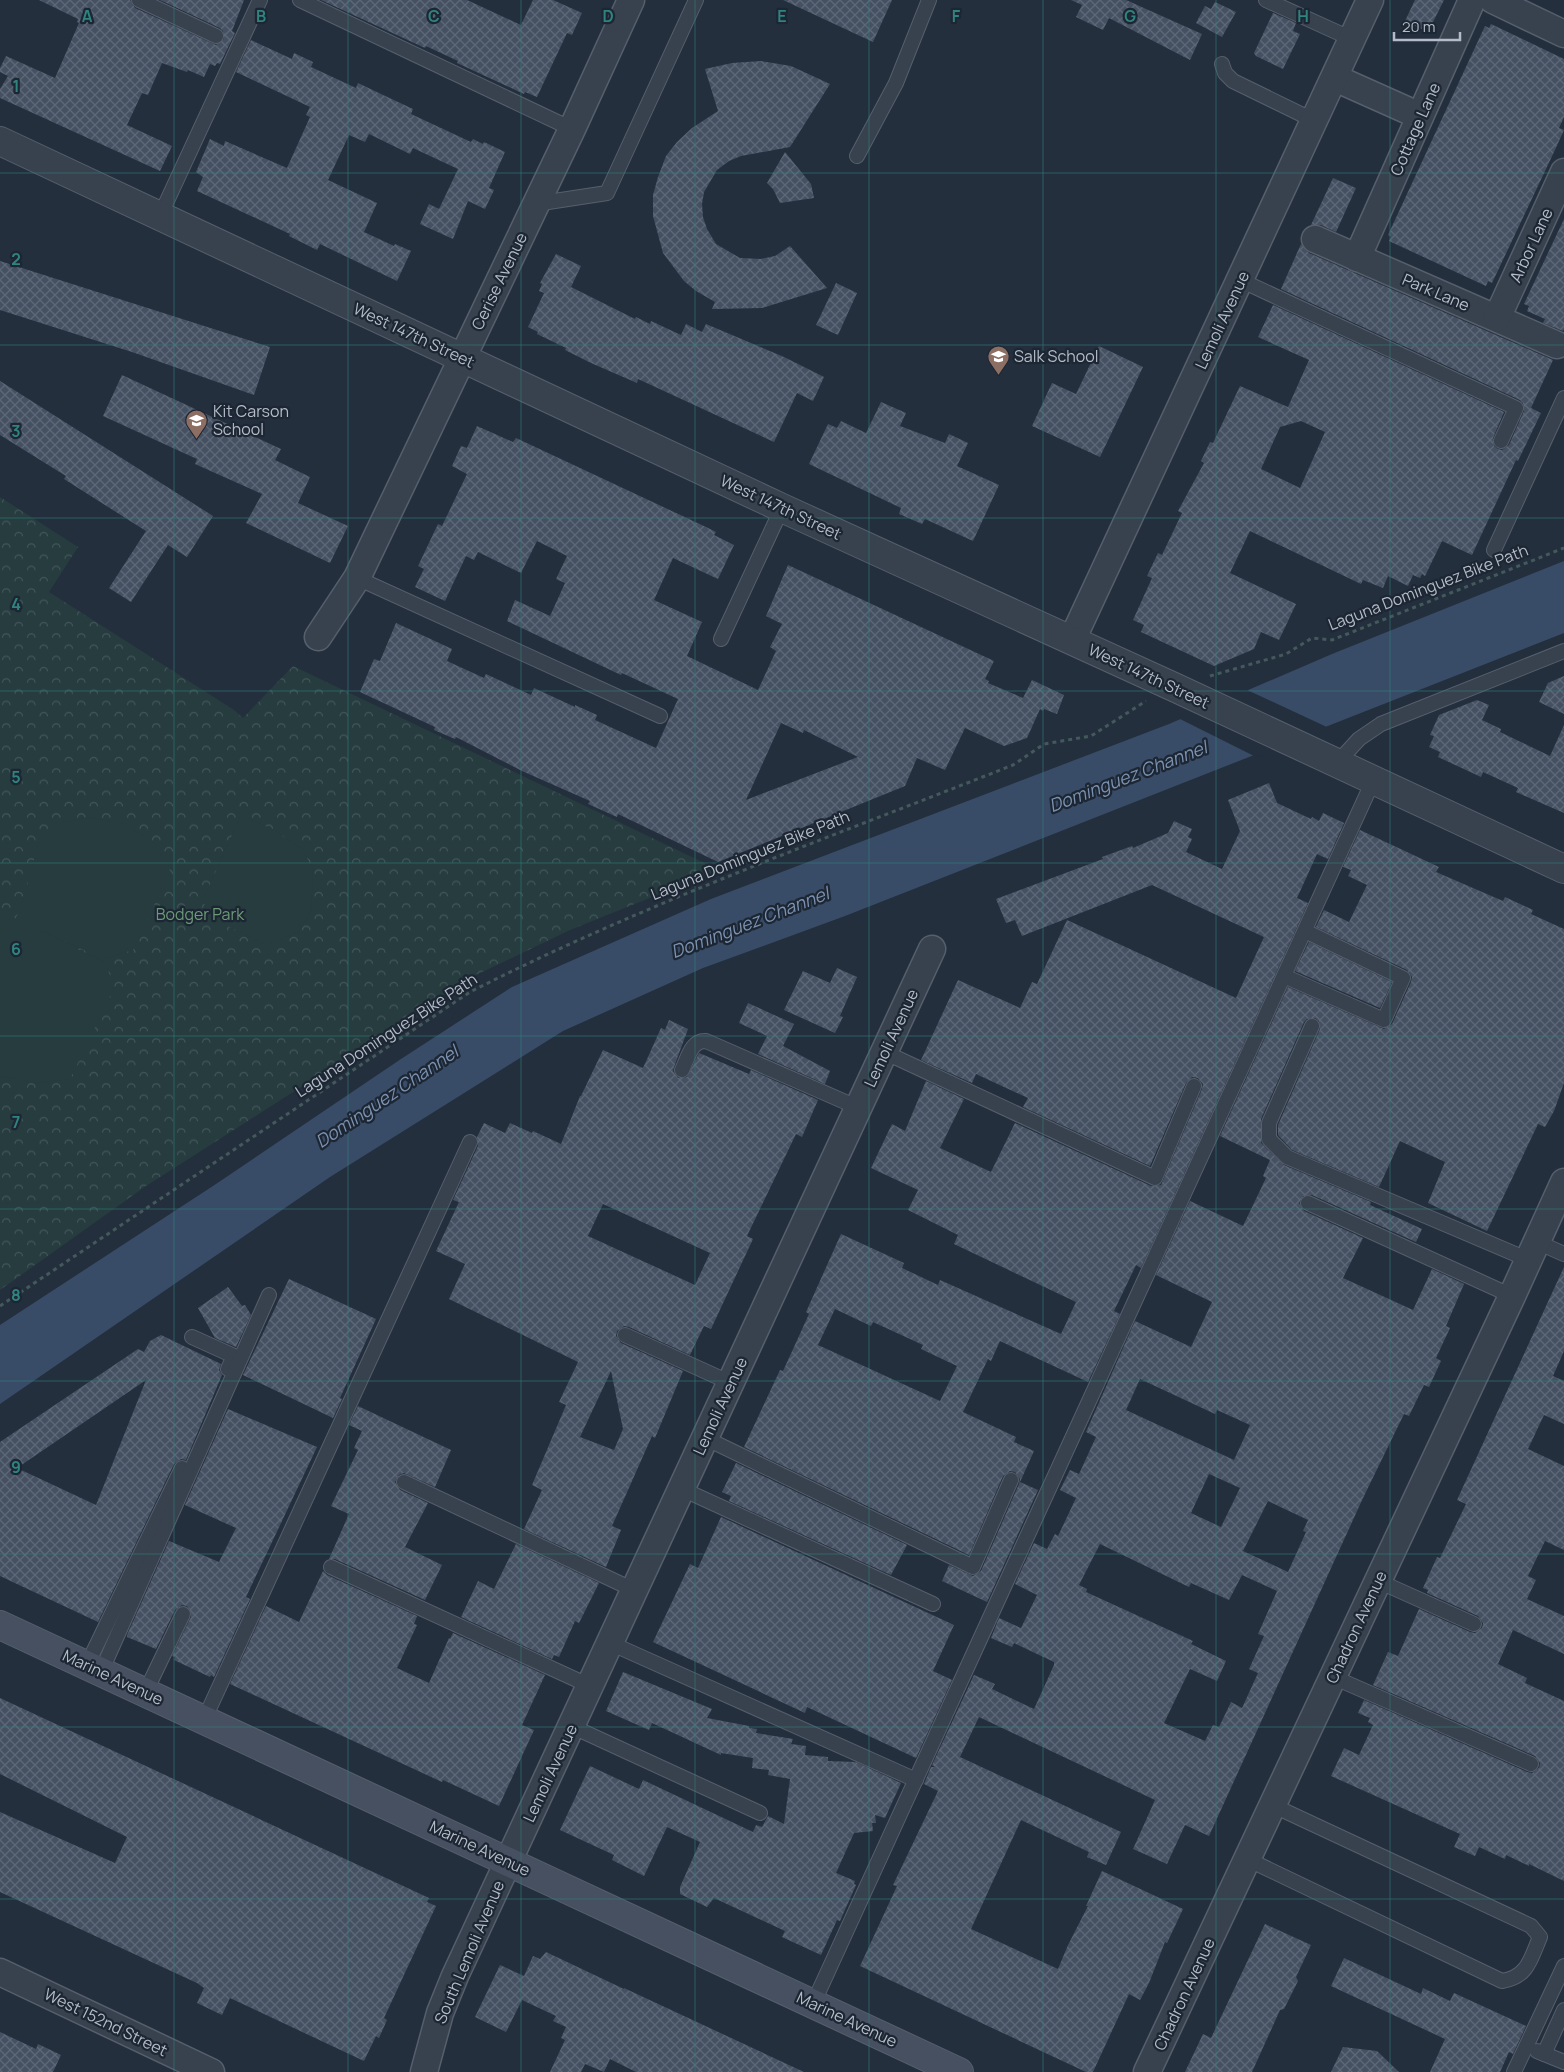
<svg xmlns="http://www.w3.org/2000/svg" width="1564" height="2072" font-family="Manrope,sans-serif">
<defs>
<pattern id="park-crowns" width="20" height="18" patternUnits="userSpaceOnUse" patternTransform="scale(1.25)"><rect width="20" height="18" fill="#263c3f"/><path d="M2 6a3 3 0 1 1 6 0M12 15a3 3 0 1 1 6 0" fill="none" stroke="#435659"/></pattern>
<pattern id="building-cross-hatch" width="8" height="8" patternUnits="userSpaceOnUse" patternTransform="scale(1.25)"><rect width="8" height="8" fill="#455162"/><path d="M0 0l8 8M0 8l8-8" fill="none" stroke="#5d6877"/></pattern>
</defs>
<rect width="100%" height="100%" fill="#242f3e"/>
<polygon fill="url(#park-crowns)" points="0,497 78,547 49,592 234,710 243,718 293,666 719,870 570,930 476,975 146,1186 0,1290"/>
<g fill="#263c3f">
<polygon points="241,815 274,830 303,850 313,870 311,912 298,932 267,945 209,917 203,900"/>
<polygon points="88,817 124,824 156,844 170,871 133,950 103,959 39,929 106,964 114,988 70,1079 37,1083 0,1076 0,922 16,918 21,908 38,845 61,823"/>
</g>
<polygon fill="#394c67" points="1564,561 1564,633 845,916 703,968 563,1031 330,1177 0,1404 0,1325 213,1186 401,1059 512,987 711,899 1169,724 1332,654"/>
<polygon fill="#242f3e" points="1245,689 1329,728 1256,757 1178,718"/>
<g fill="url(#building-cross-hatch)" fill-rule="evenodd">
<polygon points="39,0 130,0 135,8 216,45 224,39 223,31 220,28 160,0 244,0 232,31 235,33 220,64 217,63 215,66 210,64 204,77 188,70 187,72 162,63 148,95 142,93 127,125 172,146 160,171 0,98 0,89 8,76 0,72 0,68 6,56 55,78 79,23 77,22 78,19"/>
<polygon points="321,0 467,0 521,25 533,0 553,0 582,13 572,35 567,33 537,97 525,92 524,94 457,63 458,61 426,46 425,48"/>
<polygon points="783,0 892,0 873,42"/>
<polygon points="1071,0 1126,0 1202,34 1190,60 1109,18 1103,30 1076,17 1082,5"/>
<polygon points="1415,0 1444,0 1428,32 1405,21"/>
<polygon points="1215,2 1236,12 1222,37 1196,23 1205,6 1211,9"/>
<polygon points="1273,13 1296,23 1293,31 1300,34 1283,69 1256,56 1254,53"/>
<polygon points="1491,24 1564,59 1564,117 1559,128 1564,130 1554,152 1492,283 1488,281 1486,286 1389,241 1391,237 1388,235 1485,26 1489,28"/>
<polygon points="251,40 292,59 294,53 313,62 311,67 356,88 358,83 381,94 413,109 411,114 471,142 473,139 483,144 484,142 505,152 489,188 494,190 485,209 468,201 453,239 420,224 429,204 439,209 458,169 413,148 410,154 369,134 365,142 349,135 328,180 377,203 364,232 394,246 395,244 411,251 397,281 320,244 317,250 289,236 290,234 197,191 203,177 196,172 210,139 224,146 225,141 287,168 310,117 306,115 310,107 236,72"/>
<polygon points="761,61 791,66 830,84 790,147 741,156 729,161 717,170 704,192 702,204 703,217 707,229 716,244 740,258 761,259 775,256 790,246 827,288 762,308 712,309 715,302 696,291 684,281 663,253 653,216 653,195 658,177 666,156 677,142 692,128 718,111 705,69 732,63"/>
<polygon points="785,152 811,184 814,198 780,203 773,189 767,183"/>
<polygon points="1333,178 1356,188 1336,232 1321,225 1311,225"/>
<polygon points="1564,219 1564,329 1563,331 1543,323 1545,319 1527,311 1529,306 1524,304"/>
<path d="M1301,244L1309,253L1553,360L1531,408L1541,413L1518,461L1516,460L1472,555L1442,541L1425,576L1422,574L1420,578L1413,575L1408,586L1388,576L1383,588L1363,580L1361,584L1250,531L1230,573L1296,604L1279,640L1261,632L1254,649L1214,666L1141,632L1144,625L1133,620L1152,578L1147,576L1158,553L1162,555L1182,513L1178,511L1204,463L1201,461L1210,442L1213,443L1240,386L1288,407L1309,360L1258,337L1273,305L1504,412L1493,438L1494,446L1498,449L1502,450L1509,445L1524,411L1523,403L1520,400L1281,289ZM1301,421L1325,432L1300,488L1261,469L1280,427Z"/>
<polygon points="556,254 581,266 571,287 635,319 636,317 650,324 651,321 681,335 686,324 702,332 706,324 784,357 824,377 813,401 797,393 774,442 638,379 637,383 591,363 565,350 566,348 537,334 538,332 528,327 544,293 539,291 542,284 540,283"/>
<polygon points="0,261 270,347 254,395 132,352 0,310"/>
<polygon points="836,283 857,293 838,335 816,325"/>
<polygon points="1099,346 1143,367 1100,457 1032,426 1052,383 1076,394"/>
<polygon points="122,375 281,449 275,460 310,477 298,503 348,526 330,563 246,523 262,494 195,464 197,459 103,416"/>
<polygon points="0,381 213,516 187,557 168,545 131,602 109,588 146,531 64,479 66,476 0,435"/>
<polygon points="881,402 906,413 900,426 945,443 949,434 968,443 957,466 999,485 973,541 925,519 922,524 899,514 901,508 809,464 828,424 837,428 841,421 866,433"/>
<path d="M477,426L513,442L516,438L706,527L716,532L714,535L734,545L718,579L673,558L654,600L702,622L687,656L758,690L776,651L770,647L782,624L766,616L788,565L994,661L985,679L989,681L988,683L1023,698L1032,680L1064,695L1057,714L1044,709L1043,711L1040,709L1027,738L1004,746L965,728L945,770L917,758L905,786L718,862L618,814L617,817L588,804L590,801L522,771L456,737L455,739L434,730L435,727L360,692L374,659L380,661L396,623L452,649L447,661L484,678L486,674L531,695L534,688L575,707V705L597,715L595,720L656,748L678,699L622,673L621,675L507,621L515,600L550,616L565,583L556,579L567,556L537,541L521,573L478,552L474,560L466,556L445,601L415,587L424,569L418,566L438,524L442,526L467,474L452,466L461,446L467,448ZM781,723L803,733L804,730L858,757L746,800Z"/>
<polygon points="1564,676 1564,714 1539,702 1548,683"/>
<polygon points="1477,700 1489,705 1482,720 1501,729 1500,732 1550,756 1564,725 1564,813 1516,792 1518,788 1483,772 1481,777 1438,757 1440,752 1429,747 1434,736 1430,735 1439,715"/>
<path d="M1269,783L1277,803L1311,819L1312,817L1319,821L1323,813L1344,823L1328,859L1317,854L1297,898L1308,903L1141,1268L1136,1265L1114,1311L1120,1314L1088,1382L1000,1341L991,1361L988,1359L963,1412L1016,1437L1014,1442L1034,1451L1020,1482L1038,1490L987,1602L942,1581L949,1565L973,1576L981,1571L1019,1484L1020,1479L1015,1472L1010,1471L1003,1476L969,1555L744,1447L780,1370L783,1371L809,1314L806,1312L841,1234L904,1263L902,1268L938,1285L940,1280L1061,1334L1076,1302L954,1244L958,1235L908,1210L918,1190L871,1168L892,1124L905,1131L926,1081L964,1099L940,1148L991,1172L1015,1123L1151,1186L1161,1185L1202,1089L1203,1084L1198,1078L1192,1077L1186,1083L1150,1166L1023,1107L1028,1098L976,1074L972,1083L921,1060L958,980L1020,1008L1032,982L1037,984L1067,920L1236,998L1264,937L1152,885L1022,936L1015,920L1006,923L996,899L1103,859L1102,857L1132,846L1133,848L1168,833L1174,821L1192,829L1188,837L1192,839L1186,852L1222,869L1240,831L1228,800ZM835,1309L871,1326L873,1322L923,1345L921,1349L957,1366L940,1401L818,1345Z"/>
<path d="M1360,830L1439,867L1436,872L1503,901L1505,897L1533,910L1531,914L1564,929V1083L1554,1111L1545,1127L1538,1124L1487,1231L1428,1203L1445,1162L1400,1141L1379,1187L1292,1150L1278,1135V1125L1320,1029L1319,1021L1315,1018L1307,1019L1304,1022L1261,1119V1143L1284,1165L1371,1202L1370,1205L1422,1229L1416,1242L1312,1195L1303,1196L1299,1203L1304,1211L1363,1238L1343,1278L1413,1310L1432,1269L1464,1284L1446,1326L1450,1328L1436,1358L1441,1361L1429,1387L1424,1385L1409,1416L1404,1414L1363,1498L1209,1836L1185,1825L1167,1864L1133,1849L1155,1800L979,1717L960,1757L1121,1832L1106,1865L1087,1857L1089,1852L1021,1820L971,1929L1058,1969L1068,1945L1088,1906H1086L1102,1871L1183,1909L1167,1943L1165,1942L1149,1983L1140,2000L1129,1994L1093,2072H1086L860,1966L897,1886L893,1885L938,1791L924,1784L931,1767H935L932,1765L974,1675L995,1684L992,1689L1034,1709L1054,1665V1662L1014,1643L1012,1647L991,1638L999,1618L1021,1628L1037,1595L1015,1584L1034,1543L1047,1549L1055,1534L1058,1536L1076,1498L1060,1490L1070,1470L1079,1474L1096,1437L1086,1432L1135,1321L1191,1347L1212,1302L1156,1275L1190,1201L1243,1226L1266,1178L1263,1176L1270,1160L1220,1136L1288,987L1384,1029L1392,1024L1411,982L1412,977L1407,970L1316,927L1324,910L1349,922L1367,885L1348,876L1351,870L1343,867ZM1140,1379L1215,1414L1217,1410L1250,1425L1234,1460L1126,1410ZM1209,1474L1240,1488L1221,1527L1191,1513ZM1268,1501L1308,1520L1303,1531L1306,1532L1288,1572L1243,1551ZM1100,1544L1189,1587L1191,1583L1229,1600L1242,1575L1277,1591L1258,1634L1264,1636L1249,1669L1258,1673L1242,1708L1231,1702L1219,1727L1213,1725L1205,1741L1164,1723L1190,1669L1217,1681L1226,1661L1191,1644L1193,1641L1086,1592L1087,1589L1079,1585Z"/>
<polygon points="1309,942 1392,982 1380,1008 1295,971"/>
<polygon points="837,968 857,977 840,1016 843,1017 835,1033 784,1010 803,971 830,983"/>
<polygon points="748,1003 794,1024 783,1046 830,1071 825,1084 758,1054 767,1036 739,1023"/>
<path d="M669,1020L688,1029L674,1067L673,1071L678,1078L687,1077L699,1053L749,1074L751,1070L818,1100L802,1137L796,1134L747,1236L753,1239L711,1329L704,1326L690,1355L629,1327L624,1326L617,1331L616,1336L621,1343L683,1371L655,1438L652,1436L612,1526L621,1530L606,1567L524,1529L542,1490L532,1485L566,1405L559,1402L578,1362L449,1299L465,1264L436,1251L459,1202L453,1200L478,1146L477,1137L484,1123L505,1133L510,1123L532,1133L533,1131L561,1144L580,1096H581L603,1050L643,1068L661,1028L665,1030ZM603,1204L710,1253L695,1285L588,1236ZM611,1371L623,1429L614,1450L580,1437Z"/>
<polygon points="1564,1267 1564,1351 1553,1376 1564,1381 1564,1424 1544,1415 1528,1449 1564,1466 1564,1550 1545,1541 1528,1576 1536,1580 1527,1599 1564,1616 1564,1654 1513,1630 1498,1664 1527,1678 1525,1683 1564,1701 1564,1881 1529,1864 1529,1866 1506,1855 1505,1859 1479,1847 1475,1856 1454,1847 1460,1834 1331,1776 1344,1748 1359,1755 1373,1725 1368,1722 1370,1718 1358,1713 1364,1700 1527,1772 1532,1773 1539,1768 1540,1763 1535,1756 1373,1685 1388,1652 1398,1656 1419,1609 1470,1632 1475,1633 1482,1628 1483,1623 1478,1616 1427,1593 1428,1590 1423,1588 1437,1557 1440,1558 1466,1504 1457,1500"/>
<polygon points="289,1279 376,1319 340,1398 342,1399 333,1418 243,1375"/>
<polygon points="228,1287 242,1306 245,1305 251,1315 236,1347 215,1338 198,1308"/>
<path d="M161,1335L221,1364L219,1370L222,1375L186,1460L181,1459L174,1464L98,1622L0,1576V1442L138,1349L144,1352L150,1341ZM146,1380L96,1505L17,1468Z"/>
<polygon points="358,1406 451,1450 435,1487 404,1473 399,1475 395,1482 400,1490 428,1503 405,1547 442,1565 425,1600 335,1559 329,1559 349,1514 331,1506 358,1450 354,1448 362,1431 349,1425"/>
<polygon points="228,1409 317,1447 246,1597 250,1599 214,1677 211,1675 210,1677 174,1660 175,1657 172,1656 191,1617 190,1610 187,1606 182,1605 175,1610 156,1649 127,1637 127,1635 169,1541 219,1562 236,1528 185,1505"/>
<polygon points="736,1463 907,1545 891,1575 729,1501 731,1496 722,1492"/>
<polygon points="721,1517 954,1625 933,1671 952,1680 916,1758 807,1707 805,1713 653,1642 690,1564 698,1568"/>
<polygon points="516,1544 599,1583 579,1623 575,1621 559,1657 554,1655 552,1659 461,1617 478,1581 494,1589"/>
<polygon points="323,1571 327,1575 417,1616 414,1624 417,1625 397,1668 429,1683 449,1638 450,1639 453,1633 545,1675 522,1725 534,1730 499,1806 443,1780 442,1782 230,1684 266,1606 299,1622"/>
<polygon points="623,1672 712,1709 707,1718 749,1726 749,1728 757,1729 756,1733 793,1739 791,1744 806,1746 805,1755 828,1757 828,1761 856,1762 901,1783 885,1818 875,1815 876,1823 872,1823 873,1831 854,1833 836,1873 855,1881 854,1884 856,1885 840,1921 837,1920 821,1955 782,1937 785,1931 714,1898 707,1907 680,1894 680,1887 700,1842 667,1827 644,1876 612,1860 614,1855 560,1830 590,1766 639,1789 643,1780 753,1832 756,1825 762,1827 768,1816 784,1824 790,1779 768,1775 769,1770 752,1768 753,1758 721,1753 721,1755 652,1723 649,1730 606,1711"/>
<polygon points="0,1698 429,1898 427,1902 436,1906 384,2018 387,2020 379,2038 376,2036 364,2061 230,1998 222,2015 197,2003 204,1988 197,1983 0,1892 0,1812 115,1863 127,1837 0,1774"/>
<polygon points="1265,1924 1311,1945 1296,1977 1298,1981 1284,2009 1280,2010 1252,2072 1185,2072 1203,2034 1211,2038"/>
<polygon points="546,1952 624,1989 624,1988 804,2072 636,2072 610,2059 604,2072 585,2064 581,2072 550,2072 565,2040 561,2038 566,2027 553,2021 556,2016 522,2000 506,2032 475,2017 500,1965 524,1976 533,1956 540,1959"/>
<polygon points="1344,1958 1421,1994 1423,1988 1450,2001 1454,1993 1526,2026 1513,2054 1509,2052 1500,2072 1430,2072 1445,2039 1331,1986"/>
<polygon points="0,2032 36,2049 38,2044 61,2055 53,2072 0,2072"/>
<polygon points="1343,2047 1377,2051 1399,2072 1331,2072"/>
</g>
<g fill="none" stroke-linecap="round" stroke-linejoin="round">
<defs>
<g id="service">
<polyline points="139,0 216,36"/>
<polyline points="300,0 572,129"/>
<polyline points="1266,0 1352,39"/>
<polyline points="1222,64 1225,73 1233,81 1315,121"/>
<polyline points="857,156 896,83 929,0"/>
<polyline points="535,204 607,193 696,0"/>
<polyline points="160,216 260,0"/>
<polyline points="1240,280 1516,408 1501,441"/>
<polyline points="1494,550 1564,398"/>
<polyline points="357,578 660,716"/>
<polyline points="721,639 782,508"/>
<polyline points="1337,763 1359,739 1381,724 1564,651"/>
<polyline points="1284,976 1384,1020 1403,978 1305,931"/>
<polyline points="1312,1026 1269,1123 1269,1139 1287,1157 1529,1260"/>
<polyline points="884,1052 1155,1178 1194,1086"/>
<path d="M682,1070C688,1058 691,1040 706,1041L859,1108"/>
<polyline points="1308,1203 1512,1296"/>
<polyline points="1537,1242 1564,1254"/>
<polyline points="625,1335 731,1383"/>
<polyline points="192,1337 234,1356 228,1369"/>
<polyline points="705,1438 973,1567 1011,1480"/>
<polyline points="404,1482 634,1590"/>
<polyline points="682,1489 933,1604"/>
<polyline points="331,1567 590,1686"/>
<polyline points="1378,1581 1474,1624"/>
<polyline points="610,1643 916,1780"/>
<polyline points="87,1665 182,1468"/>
<polyline points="101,1672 269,1295"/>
<polyline points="1333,1677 1531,1764"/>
<polyline points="145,1693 183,1614"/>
<polyline points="204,1720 470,1142"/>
<polyline points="571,1726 760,1813"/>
<path d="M1247,1859L1502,1981C1528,1977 1531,1958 1540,1937L1531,1926L1272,1805"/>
<polyline points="813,2004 1373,781"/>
<polyline points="1537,2051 1564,2062"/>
<polyline points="1544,2054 1564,2010"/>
<polyline points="1514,2072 1564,1966"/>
</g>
<g id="minor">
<polyline points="1493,0 1564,34"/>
<polyline points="1335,78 1420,116"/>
<polyline points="1315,239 1557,345"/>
<polyline points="1357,258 1472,0"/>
<polyline points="1497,318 1564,172"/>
<polyline points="318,637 357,578 572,129 631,0"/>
<polyline points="1072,640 1370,0"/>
<polyline points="0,1972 211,2072"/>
<polyline points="424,2072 440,2013 455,1976 932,949"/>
<polyline points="1147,2072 1512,1296 1564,1182"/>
</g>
<polyline id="tertiary" points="0,141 782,508 1176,688 1564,869"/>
<polyline id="secondary" points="0,1625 959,2072"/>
</defs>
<use href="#service" stroke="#565f6c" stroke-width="16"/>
<use href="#minor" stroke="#565f6c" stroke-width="29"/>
<use href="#tertiary" stroke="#565f6c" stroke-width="30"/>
<use href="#secondary" stroke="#565f6c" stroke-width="30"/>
<g stroke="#44595c" stroke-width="3" stroke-dasharray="4 4" stroke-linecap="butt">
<polyline points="1210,676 1286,654 1312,638 1332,640 1564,548"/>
<path d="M0,1306L470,992C645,903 831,837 1013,765L1044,744L1091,736L1146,701"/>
</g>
<use href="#service" stroke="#38414e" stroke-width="14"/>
<use href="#minor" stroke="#38414e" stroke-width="26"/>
<use href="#tertiary" stroke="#38414e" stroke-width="28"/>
<use href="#secondary" stroke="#465061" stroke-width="28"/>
</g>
<path fill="none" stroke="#308480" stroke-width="1" stroke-opacity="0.55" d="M174,0V2072M348,0V2072M521,0V2072M695,0V2072M869,0V2072M1043,0V2072M1216,0V2072M1390,0V2072M0,173H1564M0,345H1564M0,518H1564M0,691H1564M0,863H1564M0,1036H1564M0,1209H1564M0,1381H1564M0,1554H1564M0,1727H1564M0,1899H1564"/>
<defs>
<symbol id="school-pin" viewBox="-11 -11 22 30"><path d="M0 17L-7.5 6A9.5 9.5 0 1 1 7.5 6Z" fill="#8d6e63" stroke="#1d2633"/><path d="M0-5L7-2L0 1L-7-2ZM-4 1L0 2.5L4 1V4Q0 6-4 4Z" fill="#fff"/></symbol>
</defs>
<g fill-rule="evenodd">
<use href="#school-pin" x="986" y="344" width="25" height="34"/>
<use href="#school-pin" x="184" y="408" width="25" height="34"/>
</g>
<g text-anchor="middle" stroke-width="4.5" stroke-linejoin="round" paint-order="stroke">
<g font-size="16" fill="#b4bcc9" stroke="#1d2633">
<text transform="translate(1415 129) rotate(-66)" y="6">Cottage Lane</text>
<text transform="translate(1531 245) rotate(-65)" y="6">Arbor Lane</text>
<text transform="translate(499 281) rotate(-64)" y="6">Cerise Avenue</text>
<text transform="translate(1436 292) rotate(23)" y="6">Park Lane</text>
<text transform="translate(1222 320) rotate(-65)" y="6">Lemoli Avenue</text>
<text transform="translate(414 335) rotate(25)" y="6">West 147th Street</text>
<text transform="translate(781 507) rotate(25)" y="6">West 147th Street</text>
<text transform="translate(1428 587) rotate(-21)" y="6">Laguna Dominguez Bike Path</text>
<text transform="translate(1149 676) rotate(25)" y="6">West 147th Street</text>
<text transform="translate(750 855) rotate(-22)" y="6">Laguna Dominguez Bike Path</text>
<text transform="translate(386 1035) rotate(-33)" y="6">Laguna Dominguez Bike Path</text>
<text transform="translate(891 1038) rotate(-65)" y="6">Lemoli Avenue</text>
<text transform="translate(720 1406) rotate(-65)" y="6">Lemoli Avenue</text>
<text transform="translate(1356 1627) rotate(-65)" y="6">Chadron Avenue</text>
<text transform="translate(113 1677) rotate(25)" y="6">Marine Avenue</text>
<text transform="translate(550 1773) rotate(-65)" y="6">Lemoli Avenue</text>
<text transform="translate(480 1848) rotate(25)" y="6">Marine Avenue</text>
<text transform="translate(469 1952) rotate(-67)" y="6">South Lemoli Avenue</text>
<text transform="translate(1184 1994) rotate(-65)" y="6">Chadron Avenue</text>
<text transform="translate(847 2019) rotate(25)" y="6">Marine Avenue</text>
<text transform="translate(106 2022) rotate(26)" y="6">West 152nd Street</text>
</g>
<g font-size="16" fill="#b4bcc9" stroke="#1d2633" text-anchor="start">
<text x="1014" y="362">Salk School</text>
<text x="213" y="417">Kit Carson<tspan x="213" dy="18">School</tspan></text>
</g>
<g font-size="16" fill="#6b9a76" stroke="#1d2633">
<text x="200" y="920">Bodger Park</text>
</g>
<g font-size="18" font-style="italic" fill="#7c92b1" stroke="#1d2633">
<text transform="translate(1128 777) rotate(-21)" y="6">Dominguez Channel</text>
<text transform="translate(750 923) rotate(-21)" y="6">Dominguez Channel</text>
<text transform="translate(387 1097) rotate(-34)" y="6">Dominguez Channel</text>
</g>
</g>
<g font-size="16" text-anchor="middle" font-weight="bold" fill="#308480" stroke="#1d2633" stroke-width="4.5" stroke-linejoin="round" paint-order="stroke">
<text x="87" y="22">A</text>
<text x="261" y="22">B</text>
<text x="434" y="22">C</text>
<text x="608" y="22">D</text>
<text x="782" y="22">E</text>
<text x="956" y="22">F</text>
<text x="1130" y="22">G</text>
<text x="1303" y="22">H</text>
<text x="16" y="92">1</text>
<text x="16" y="265">2</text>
<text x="16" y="437">3</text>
<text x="16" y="610">4</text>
<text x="16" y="783">5</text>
<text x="16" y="955">6</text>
<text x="16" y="1128">7</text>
<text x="16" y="1301">8</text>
<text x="16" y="1473">9</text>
</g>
<path d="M1394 32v8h66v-8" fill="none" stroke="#b4bcc9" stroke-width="2.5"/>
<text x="1402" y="32" font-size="15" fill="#b4bcc9" stroke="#1d2633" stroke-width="4" paint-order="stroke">20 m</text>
</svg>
